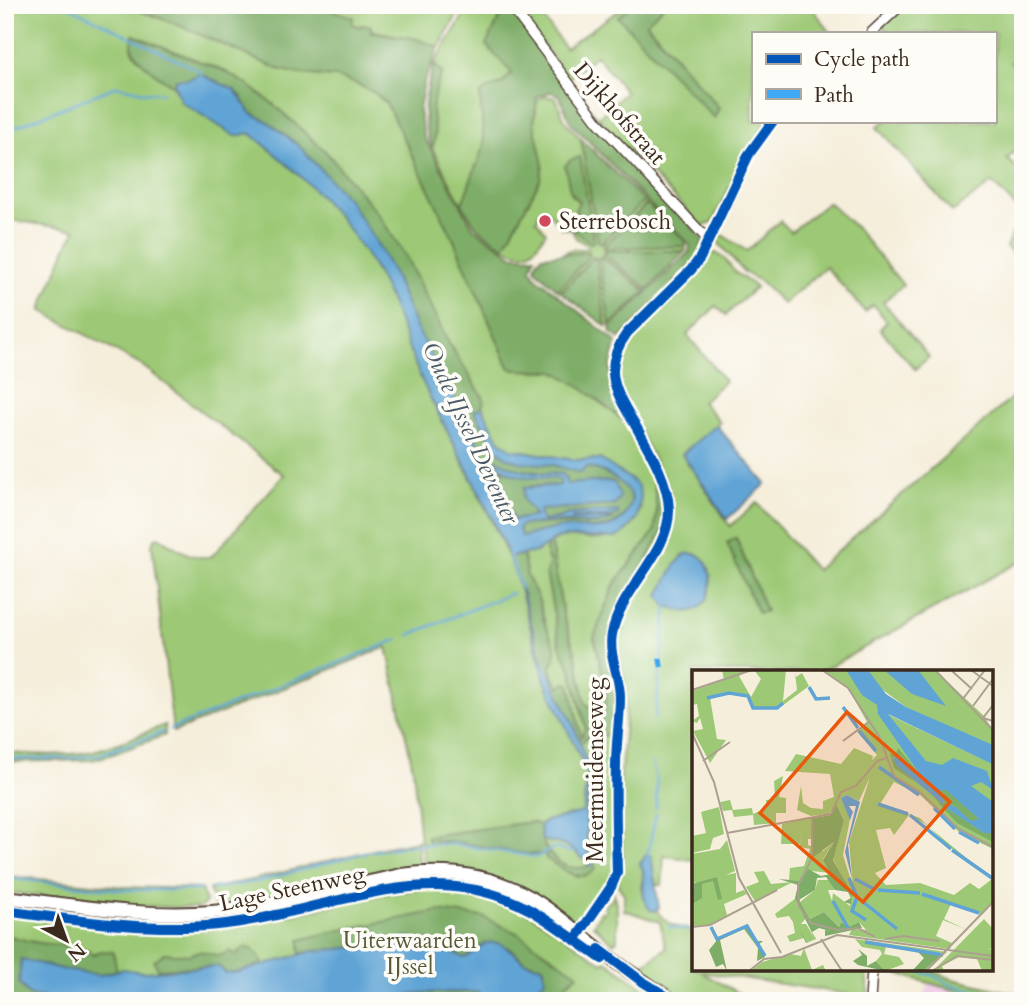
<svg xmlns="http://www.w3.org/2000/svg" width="1028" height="1006" font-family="Cardo,serif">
<rect width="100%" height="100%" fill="#fdfcf7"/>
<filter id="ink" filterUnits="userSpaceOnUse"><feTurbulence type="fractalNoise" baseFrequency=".0143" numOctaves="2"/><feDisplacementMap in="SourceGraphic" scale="14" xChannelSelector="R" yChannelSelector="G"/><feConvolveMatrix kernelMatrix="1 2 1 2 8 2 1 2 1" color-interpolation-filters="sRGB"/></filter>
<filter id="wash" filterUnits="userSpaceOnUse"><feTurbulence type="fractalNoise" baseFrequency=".00686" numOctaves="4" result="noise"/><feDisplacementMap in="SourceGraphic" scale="28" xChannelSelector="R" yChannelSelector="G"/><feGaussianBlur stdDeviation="1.57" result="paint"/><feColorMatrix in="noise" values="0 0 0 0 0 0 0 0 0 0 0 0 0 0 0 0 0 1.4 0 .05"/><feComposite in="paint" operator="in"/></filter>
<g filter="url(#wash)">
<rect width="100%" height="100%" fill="#f5eedb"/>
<polygon fill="#efd0e7" points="930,982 954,991 986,999 986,1001 922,1001"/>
<g fill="#9dc976" stroke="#6c7a4a" stroke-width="2" fill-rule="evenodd">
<path d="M5,5H124L176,24L278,69L300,74L336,77L357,84L375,93L386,103L397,122L452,236L509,367L514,370L554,371L578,385L633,428L652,466L657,510L654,532L614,585L594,637L605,683L606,699L604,711L598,713L585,703L577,659L563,614L551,544C565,530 584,541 601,539C611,538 623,530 632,526L641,508L633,481L600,459L574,460L511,449L499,440L482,407L484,399L448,342L406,257L376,211L326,152L273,104L248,85L224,71L134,35L138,58L235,136L250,133C302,175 344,214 377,273C398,310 408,353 427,391C459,456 494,520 521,587L520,588L545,681L587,772L584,812L546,821L540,825L531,822L428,836V841L477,844L527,855L546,854V858L575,876L595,866L593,864L595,861C576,844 591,796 590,773C589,764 584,754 580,746L586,737L590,740L615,732L616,873L583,923L572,922L543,901L428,867L424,864L422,841H420L413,769L387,647L173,732L152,544L154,539L158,537C174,546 193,562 212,556L284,475L144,367L41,310L68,243L76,230L5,219Z"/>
<path d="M325,5H463L439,47C410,37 380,34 351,24L353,18L324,8Z"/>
<path d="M470,5H506L512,73L502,83L491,88L484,145L462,204L432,148C438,137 432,125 432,113C432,98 436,87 442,73L434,64Z"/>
<polygon points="514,5 534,5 565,48 625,6 630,7 618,16 719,108 646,22 665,5 810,5 831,33 753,33 753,121 767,121 747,152 712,223 702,226 598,118 626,92 596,55 568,79"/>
<polygon points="902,5 1023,5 1023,49 1011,62 1023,75 1023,143 1007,159 1023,174 1023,264 1006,247 1022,213 992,183 952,212 877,127 884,121 995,121 995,33 889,33 881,24"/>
<path d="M545,96L556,98L565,121L581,139L598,241L602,243L644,201L647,204L604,246V248L686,246L685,251L604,252V254L648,289L646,291L602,256L600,257L610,325L606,326L596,258L593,257L561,292L558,290L590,255L588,252L562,254L572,249H588V246L576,238L571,229L561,228L546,209L538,215L539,217L536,220L546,232C534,252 527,260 504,247L540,180L534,123L537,101ZM580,157L594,241L591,243L565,223L579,216V202L572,196L567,173Z"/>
<polygon points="828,202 856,228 903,285 883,302 929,357 915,369 880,329 887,321 873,305 865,312 826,267 783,304 761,282 744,272 717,241 719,233 747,251 780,221 791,232"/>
<path d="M716,253L724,258L735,272L756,287L726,315L716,306L687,335L725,381L702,402L720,422L682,454L730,526L757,503L816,570L1023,388V560L820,672H694V860L664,856L662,885L655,884L651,856L640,863L643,870L642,889L655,911L656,910C667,925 676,928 694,930V969H866C865,981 870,989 868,1001H861L862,996L701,972L752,1001H689L652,981L638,969L666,948L660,922L624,910V894L617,884L623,862L620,784L627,692L616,633L620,617L643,572L668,487L628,410L615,373L623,343L705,254ZM736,538L766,611L758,613L727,543ZM685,554H694L700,557L705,602L698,608L686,611L682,556Z"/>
<polygon points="547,546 546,555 550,561 560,646 571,669 586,729 580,738 576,713 554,678 550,667 555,658 538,598 527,576 523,555"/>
<path d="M165,725V735L113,754L92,760L5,762V753C34,754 65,757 93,751C118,745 141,734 165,725Z"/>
<path d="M542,840L568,846L586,861L589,867C566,873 550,859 542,840Z"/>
<path d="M418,841L419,864L417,867C349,879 282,897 214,905L209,889C279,876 347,853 418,841Z"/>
<polygon points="5,876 124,887 201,889 206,902 200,908 131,906 5,892"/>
<path d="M398,877L471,880L511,890L575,935L573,937C558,926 542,913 525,904C514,898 502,895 490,892C410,870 343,901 265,918C247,922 226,922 207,924C139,929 72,916 5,909V901L208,916Z"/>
<path d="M420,889C434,889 449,887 463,889C517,897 559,934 602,963L606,961L663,1001H5V912L138,927L210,929L282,917L383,894Z"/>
<polygon points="614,893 617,909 617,940 613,943 593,925 601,912 603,913 606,910 604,907 608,901 611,901"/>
<polygon points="880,969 928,969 952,979 1023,995 1023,1001 993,1001"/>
</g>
<g fill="#7ead67" stroke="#5c6c42" stroke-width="2">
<polygon points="124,5 325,5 325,8 353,17 352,24 360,27 361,25 371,26 371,32 414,38 439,47 424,82 419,111 424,137 474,229 514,256 535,257 531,269 536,277 615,341 616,346 610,367 633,428 578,385 554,371 514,370 509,367 452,236 386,103 375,93 357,84 336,77 300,74 278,69 176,24"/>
<polygon points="506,5 542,53 703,240 699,257 620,339 611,333 610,328 689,252 690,245 571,123 559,95 550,92 537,97 534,123 543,165 540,180 504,247 477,228 462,204 484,145 480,95 485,90 502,84 512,73 486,45"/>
<polygon points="632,5 665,5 646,23 719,108 714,118 618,17"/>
<path d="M133,35L224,71L248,85L273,104L326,152L376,211L406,257L448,342L484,399L482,407L475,411L495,447L579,473L587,467C609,472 651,493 621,519C605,533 589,527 570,528C554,529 537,532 522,537L518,528L523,525C549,520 591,529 612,519H572V517H608C585,506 564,518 541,521L539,510L615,505L612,481L566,484V477C553,475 512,466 502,470L560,479V485L531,486L526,503L535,516L514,520L468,423L416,327L394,275L375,240L348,199L299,146L267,121L251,113L240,95L200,74L188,79H176L174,85C163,82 134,58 132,47C131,43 133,39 133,35Z"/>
<path d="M434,64L442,73C436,87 432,98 432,113C433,125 438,137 432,148C419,118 425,94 434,64Z"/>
<polygon points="581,139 644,201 601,243 598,242"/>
<polygon points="580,157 594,241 591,243 564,223 567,215 576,219 579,216 575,210 579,202 570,190 565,166 570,160"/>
<polygon points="647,204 685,241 686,246 604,248 604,246"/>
<polygon points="604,251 685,251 648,289 603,253"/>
<polygon points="588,252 590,255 558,290 535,269 537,261 542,256"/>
<polygon points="601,256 646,291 610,325 599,257"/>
<polygon points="593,257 596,258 606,326 561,292"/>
<path d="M652,466L662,487L665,506L663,531L612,623L617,684L615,732L590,740L586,737L580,746C569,715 551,687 540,656C529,623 522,590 509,557L523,555L527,576L538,598L544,622L555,646V658L551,667L554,678L560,687L565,683L570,684L581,737L586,728L571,669L560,646L546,573L550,562L546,555L547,546L551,544L563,614L577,659L585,703L598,713L604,710L606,699L605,683L594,637L614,585L654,532L657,510Z"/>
<polygon points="736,538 766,611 758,613 727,543"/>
<path d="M532,822L540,825C539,853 566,878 593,864L596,868C582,887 560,868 546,858V854C506,856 469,839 428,841L427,836Z"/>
<path d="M439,911L483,917L517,933L578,974L547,1001H529C533,987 550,982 543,966L526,962L508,947L480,946L477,953L464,958L429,943L395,939L382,945L313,951L300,954V940L331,932Z"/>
<path d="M5,935C26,940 44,946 65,944L70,948L90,950L92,955L100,951L113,952L117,970L100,975L70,971L21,959L19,983L29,994L60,1001H5Z"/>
<polygon points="250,948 259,956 263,964 235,973 226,973 218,966 158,969 154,961 164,953 189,955 199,951 220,956 229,951 236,955 242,949"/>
<path d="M464,991L478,992L485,1001H385C396,995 406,997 417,993Z"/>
</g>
<g fill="#60a4d5" stroke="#4e677a" stroke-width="2">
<path d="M200,74L235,90L251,113L267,121L299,146L348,199L375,240L394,275L416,327L468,423L514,520L535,516L523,499L524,488L560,485V479C536,476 512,483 496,461L497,459C518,473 539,474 563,474L567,484L608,481L615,483L620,497L615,505L539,510L542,521L560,518L568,514L618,511V514L608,517H573L572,519H613C598,528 580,521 563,522C550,523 537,523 523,525L518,528L522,537C534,533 547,530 560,528C589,525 623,540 632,498C623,480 606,471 587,467L580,473L553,465L519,462L505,457L495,447L475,411L482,407L499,440L511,449L574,460L600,459L633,481L638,486L641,497L637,519L623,534L615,538L567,537L556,539L536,552L509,557C486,500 454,446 427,391C408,353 398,310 377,273C344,214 302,175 250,133L235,136L180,101L179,95L175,91L177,90L174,85L176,79H188Z"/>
<polygon points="716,425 766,484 727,519 682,454"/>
<path d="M685,554C688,554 693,553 696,554C720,563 715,617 681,611C676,610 670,607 665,605L659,595L675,565Z"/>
<polygon points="521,587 540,655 573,724 590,771 586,816 587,838 588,852 596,862 589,867 586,861 568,846 542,840 540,825 546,821 583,812 587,772 545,681 520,588"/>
<path d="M646,855L651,856L659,908L655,911L650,910C636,891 650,879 640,864Z"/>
<path d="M406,937L439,946L464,958C475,955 480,944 487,943C504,939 513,955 526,962C531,964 538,965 543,966L545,980L533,992L529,1001H485L478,992L417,993C406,997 396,995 385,1001H60L29,995L19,983L21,959L70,971L100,975L123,969L143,972L218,966L226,973H235L313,951L382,945Z"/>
</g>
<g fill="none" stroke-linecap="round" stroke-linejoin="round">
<g stroke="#60a4d5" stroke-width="2.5">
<polyline points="65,5 200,71 201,75"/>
<polyline points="5,131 117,86 143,92 162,93"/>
<polyline points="509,555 521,588"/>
<polyline points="409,635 512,593"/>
<polyline points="655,719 667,606"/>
<polyline points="171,729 399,639"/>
<polyline points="5,759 72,758 98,755 163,732"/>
<polyline points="652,763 657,781 656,808"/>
<polyline points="647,857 656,814"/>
<polyline points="5,878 123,890 200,890"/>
<polyline points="211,889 260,881 367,852 413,845 453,844 537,857 553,848 573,852"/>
<polyline points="669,927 694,931"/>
<polyline points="908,969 932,975 951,985 1019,1001"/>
</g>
</g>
</g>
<g filter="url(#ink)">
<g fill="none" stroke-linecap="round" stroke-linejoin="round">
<defs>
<g id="street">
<polyline points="510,5 598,122 709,241"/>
<polyline points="871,33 901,5"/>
<path d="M579,933L611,887L617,873C616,838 615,802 616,766C616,743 620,720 620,697C620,676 608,655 612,634C620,589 670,554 669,509C668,482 651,453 638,430C618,395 599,371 627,333L691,270L700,258L749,154L773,121"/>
<polyline points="870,1001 872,969"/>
</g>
<path id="secondary" d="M5,897C73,905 144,918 212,912C276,907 339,888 401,875C439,870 480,873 516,890C544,903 567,924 591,943C617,964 645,983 674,1001"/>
</defs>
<use href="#street" stroke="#57473a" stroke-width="12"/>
<use href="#secondary" stroke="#57473a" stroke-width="16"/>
<use href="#street" stroke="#fff" stroke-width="9"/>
<use href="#secondary" stroke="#fff" stroke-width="12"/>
<polyline stroke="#3fa9f5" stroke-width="9" stroke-dasharray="18 9" stroke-linecap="butt" points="658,663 663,662"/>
<defs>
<g id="cycleway">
<path d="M5,911C74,920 147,932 217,925C324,915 428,852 532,911C556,925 579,943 602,959L606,955"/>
<path d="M575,940L611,887L617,873C616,838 615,802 616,766C616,743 620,720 620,697C620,676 608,655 612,634C620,589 670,554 669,509C668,482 651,453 638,430C618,395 599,371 627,333L691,270L700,258L749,154L773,121"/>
<polyline points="599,949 640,980 674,1001"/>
</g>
</defs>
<use href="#cycleway" stroke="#fdfcf7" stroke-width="15"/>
<use href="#cycleway" stroke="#0057b8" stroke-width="10"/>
</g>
</g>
<circle fill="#d1495b" stroke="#fdfcf7" stroke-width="2.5" cx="545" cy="221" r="7"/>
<g text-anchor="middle" stroke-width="7" stroke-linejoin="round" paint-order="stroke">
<g font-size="23" fill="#3b2a1e" stroke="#fdfcf7">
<text transform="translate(620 113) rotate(49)" y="8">Dijkhofstraat</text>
<text transform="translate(595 770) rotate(-90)" y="8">Meermuidenseweg</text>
<text transform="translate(292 888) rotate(-12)" y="8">Lage Steenweg</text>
</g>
<g font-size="23" fill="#3b2a1e" stroke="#fdfcf7" text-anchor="start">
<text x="559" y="229">Sterrebosch</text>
</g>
<g font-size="23" fill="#585a38" stroke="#fdfcf7">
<text x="410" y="948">Uiterwaarden<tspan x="410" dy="26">IJssel</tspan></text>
</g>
<g font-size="24" font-style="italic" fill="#4a5b67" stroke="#fdfcf7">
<text transform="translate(471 433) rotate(65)" y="8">Oude IJssel Deventer</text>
</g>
</g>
<g transform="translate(692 670)">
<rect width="301" height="301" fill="#f5eedb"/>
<path d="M30,0H56L47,6L59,27L69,9L62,0H94L91,31L105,20L103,3L104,7L110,3L117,16L86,39L60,38L56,26L37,24L18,28L25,69L34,70L18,93L1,61L11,59L8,48L5,53L0,51L7,46L5,34L0,35V21L32,10ZM131,0H157L175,26L197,45L301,94V179L268,163L228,125L202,112L188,134L228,148L255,175L301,208V231L270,265L288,244L259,234L252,249L273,259L251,250L244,266L260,273L258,279L157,265L160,259L174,260L167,252L156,257L149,252L147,257L132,242L118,249L108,232L123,220L126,210H137L143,220H136L140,231L141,223L158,236L159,223L141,189L152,151L144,135L137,144L119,146L105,140L109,116L111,133L119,138L131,139V131L142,127L138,104L93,101L104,84L149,94L162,78L181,86L180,90L185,85L165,61L151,70L166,59L151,35L167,60L175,52L156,18ZM178,107L157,172L161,217L151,185L159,144L149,128L155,125L167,131ZM217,145L232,153L300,209L287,219L278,213L262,225L228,213L194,215L183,203L194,198L184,160L198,158L202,165ZM174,0H243L292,46L301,61V77L214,37L184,15ZM91,106L87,127L94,128V143H84V153L62,155L61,145L42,147L40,140L31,141L28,132L38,130L41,140L60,138L61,144L75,138L74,130L83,129L82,111ZM27,137L32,164L21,168L18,179L0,183V166L14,163L9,142ZM119,148L121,169H116V175L131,181L142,172L131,189L139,203L120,201L108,211L97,210L98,198L112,196L118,179L108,177L109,159L108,174H89L90,154ZM35,170L43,201L34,205L44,203V223L52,220L55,224L32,234L35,245L17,255L0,256V214L5,212L0,213V184L28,179ZM72,201L79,214L101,212L63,231L54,217L67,212L62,202ZM104,228L114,248L109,254H114L123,269L115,272L110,264L112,268L98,272L95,266L103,263L101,252L97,246L85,248L83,244ZM292,249L301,259V278L297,279L301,280V301H290L285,289L267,287L250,296L252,301H241ZM163,269L255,282L241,295L231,301L252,283L194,277L192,284L207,287L212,294L193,301L184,291L190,284L188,280L170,277ZM112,278L120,300L131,295L134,301H59L70,292L98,284L109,286Z" fill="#9dc976" fill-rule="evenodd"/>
<path d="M206,78L227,103L208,85L200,88L223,112L202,98L198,84H204ZM254,119L287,149L279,151L261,135L256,139L292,163H301V172L265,153L251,138L242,127L252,134L249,120ZM144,134L152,151L141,190L160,223L159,234L152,232L159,228L156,222L143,220L134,207L125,208L123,220L107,230L118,249L132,242L147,257L149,252L156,257L167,252L170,258L133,266V260L138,261L127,258L120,262L124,269L114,273L108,260L115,272L123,269L103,228L106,215L87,209L109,211L116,199L129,206L139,204L131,190L142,172L120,188L121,148L139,145ZM25,207L30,229L26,230L21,211L10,214V228L0,234V214ZM55,256L64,271H71L66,275L73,287L65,291L66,278L52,259L28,270L35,301L31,294L24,297L17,280L26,269ZM194,277L242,282L252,283L231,301H220L232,288L226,282ZM166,279L175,286V296L184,291L193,301L166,295L161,291L170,285Z" fill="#7ead67"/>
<path d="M154,0H176L194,24L214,37L301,75L300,94L196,44L234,91L250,95L261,88L295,101L301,120L289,112L279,116L301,132V163H292L256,139V135L262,136L279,151L287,149L254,120H249L252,135L204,95L201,88L207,85L227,103L186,44L185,35L170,25ZM192,0H226L254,36L220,24ZM155,125L168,132L156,175L160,209L153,182L164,136H157L161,142L158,150L149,128Z" fill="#60a4d5"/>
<path fill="none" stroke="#60a4d5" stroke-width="3.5" d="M117,17L124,29L138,28M15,28L37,23L56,26L61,38H85L91,33M151,37L166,58M167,61L184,81M187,97L227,125M186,134L216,144M242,138L263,159M218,145L259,179M267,162L287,173M260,180L300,208M157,208L165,227L160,241L174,250M163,209L184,220M186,220L228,223M230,224L287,243M165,227L205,259M141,231L156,258M19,257L25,269L55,256L73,286M173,272L251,285"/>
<path fill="none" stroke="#aba08f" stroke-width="2" d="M130,0L156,18L187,66L202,106L229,123L267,159L301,177M243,0L301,60M279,0L301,16M260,1L280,19M0,20L60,0M270,30L293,0M301,35L291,48L301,51M281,36L301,9M0,63L22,112L47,208L89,283M151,71L178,51M11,91L38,72M120,147V188L106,215L107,236L119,253L146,260L166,258L183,267M35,163L139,144L149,122L164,116L185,91L194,88M0,257L18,255L85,220M129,269L150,301M193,269L211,266L247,271M57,301L72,289L90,287L145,265L301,286M234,301L301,232M240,301L265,286L301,290"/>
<path fill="#e8590c" fill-opacity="0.15" stroke="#e8590c" stroke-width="3.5" d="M155,42L258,132L171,232L68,143Z"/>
<rect width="301" height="301" fill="none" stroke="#3b2a1e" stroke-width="3.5"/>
</g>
<rect width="1028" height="1006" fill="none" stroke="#fdfcf7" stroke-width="28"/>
<rect x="752" y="32" width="245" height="91" fill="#fdfcf7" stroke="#afa8a0" stroke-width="2"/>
<rect x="766" y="54" width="35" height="10" fill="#0057b8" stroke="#afa8a0" stroke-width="2"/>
<text x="814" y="66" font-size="21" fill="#3b2a1e">Cycle path</text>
<rect x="766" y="89" width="35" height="10" fill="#3fa9f5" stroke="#afa8a0" stroke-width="2"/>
<text x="814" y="102" font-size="21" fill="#3b2a1e">Path</text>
<g transform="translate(66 940) rotate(139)" stroke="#fdfcf7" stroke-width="5" paint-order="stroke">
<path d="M0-5L12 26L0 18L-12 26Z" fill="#3b2a1e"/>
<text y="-10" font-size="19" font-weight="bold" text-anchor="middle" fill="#3b2a1e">N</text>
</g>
</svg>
